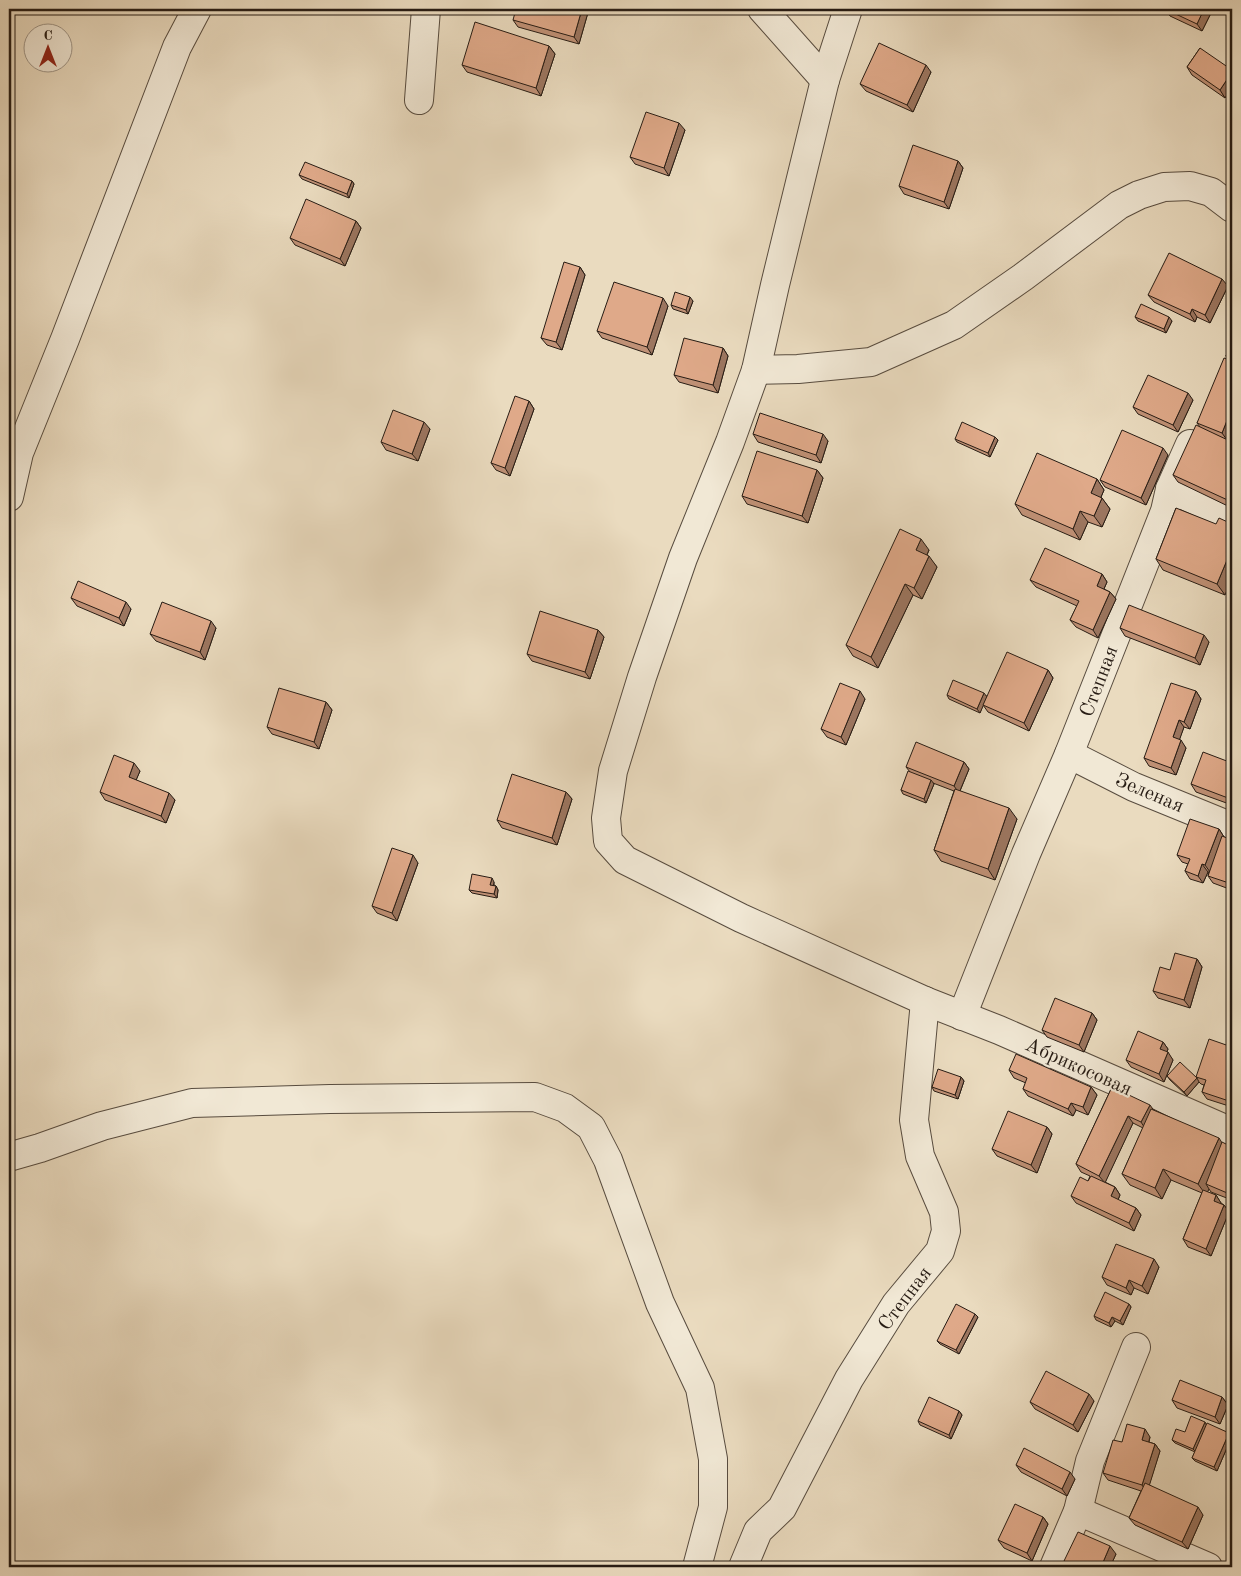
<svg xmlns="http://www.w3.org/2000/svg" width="1241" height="1576" font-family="'Old Standard TT',serif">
<rect width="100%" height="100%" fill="#eadbbf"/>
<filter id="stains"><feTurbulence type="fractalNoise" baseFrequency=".004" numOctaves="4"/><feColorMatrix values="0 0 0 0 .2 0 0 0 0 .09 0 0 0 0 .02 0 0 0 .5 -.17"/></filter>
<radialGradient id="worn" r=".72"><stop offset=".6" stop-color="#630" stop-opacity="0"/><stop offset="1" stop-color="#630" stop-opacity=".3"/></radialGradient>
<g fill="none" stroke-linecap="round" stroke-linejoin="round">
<defs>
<g id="minor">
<polyline points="762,9 825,80"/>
<polyline points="848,9 825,80 775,285 756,370 730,442 683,558 642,677 613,771 606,818 608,841 625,860 741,918 925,1001 999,1030 1232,1132"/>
<polyline points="419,100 426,9"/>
<polyline points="756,370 798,369 871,362 954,325 1023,277 1119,205 1139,195 1164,187 1190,186 1211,192 1232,208"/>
<polyline points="1170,489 1232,517"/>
<polyline points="9,497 19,453 65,339 177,47 197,9"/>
<polyline points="1069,754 1134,787 1232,827"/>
<polyline points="962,1016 1026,854 1069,754 1165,511 1170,489 1190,444"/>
<polyline points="9,1154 12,1156 40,1148 102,1126 192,1103 330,1099 535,1097 565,1108 591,1127 608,1160 660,1303 700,1388 713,1459 713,1507 697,1567"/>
<polyline points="1078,1511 1208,1567"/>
<polyline points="743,1567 758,1531 782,1508 849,1379 896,1304 940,1251 946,1231 944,1212 920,1156 914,1120 925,1001"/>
<polyline points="1054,1567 1078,1511 1090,1461 1136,1347"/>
</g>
</defs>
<use href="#minor" stroke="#584c3f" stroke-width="30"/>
<use href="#minor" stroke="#f1e8d5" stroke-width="28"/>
</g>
<g fill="#c09176" stroke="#271c14">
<polygon points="589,9 579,44 518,27 513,20"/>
<polygon points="1165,9 1213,9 1202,31 1170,16"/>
<polygon points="549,46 555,54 541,96 467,72 462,65"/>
<polygon points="1200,48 1225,98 1192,75 1187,67"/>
<polygon points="931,72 913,112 866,91 860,84"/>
<polygon points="685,130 669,176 635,164 630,157"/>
<polygon points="958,161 963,168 949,209 904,194 899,186"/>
<polygon points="299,175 352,181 354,184 349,198 302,179"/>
<polygon points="356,221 361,228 345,266 295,245 290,238"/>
<polygon points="580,267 585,275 562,350 547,345 541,338"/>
<polygon points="1228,286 1210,323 1197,317 1195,322 1154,302 1148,295"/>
<polygon points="693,301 688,314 673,309 671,305"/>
<polygon points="668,306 652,355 602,338 597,331"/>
<polygon points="1135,317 1172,321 1166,333 1138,321"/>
<polygon points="1232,340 1232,361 1228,359 1226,356"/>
<polygon points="723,348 728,356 718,393 679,382 674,375"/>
<polygon points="1232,361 1232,428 1227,440 1232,442 1232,508 1178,482 1173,475 1200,427 1197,423"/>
<polygon points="1193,400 1178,432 1138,414 1133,407"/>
<polygon points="529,401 534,409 510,476 496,470 491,463"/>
<polygon points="430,429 418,461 386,450 381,442"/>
<polygon points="753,434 828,441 821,463 758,442"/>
<polygon points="955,439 998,440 990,457 957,442"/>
<polygon points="1168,455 1146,505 1105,487 1100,480"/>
<polygon points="817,470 823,478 808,523 747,504 742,496"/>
<polygon points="1097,479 1104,490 1101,497 1110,509 1102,527 1088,522 1080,540 1022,515 1015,504"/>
<polygon points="1176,508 1225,595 1163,570 1156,559"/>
<polygon points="929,550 927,555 937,567 922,599 913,595 878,668 853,656 846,645"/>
<polygon points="1102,574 1107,582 1104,589 1110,592 1116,599 1098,638 1076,627 1070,620 1077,606 1036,587 1030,580"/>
<polygon points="71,598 131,609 124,626 77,606"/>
<polygon points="216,628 205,660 156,641 150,634"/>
<polygon points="1120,628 1209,642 1200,665 1125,636"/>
<polygon points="598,630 604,637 590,679 532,661 527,654"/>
<polygon points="1048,670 1053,678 1029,731 988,712 983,705 980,713 949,699 947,695 987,696"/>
<polygon points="1196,691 1201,699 1190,729 1184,727 1179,740 1186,748 1176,775 1149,766 1144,758"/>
<polygon points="865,699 846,745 827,737 821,729"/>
<polygon points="326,702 332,710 319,749 272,734 267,727"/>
<polygon points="964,762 969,769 960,791 1017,819 995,880 941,861 934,850 954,791 933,783 934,784 926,803 903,794 901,790 910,772 906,767"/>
<polygon points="1232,763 1232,805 1196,792 1191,784"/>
<polygon points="140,771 136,780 175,800 166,823 105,800 100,792"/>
<polygon points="566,792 572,799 557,845 502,828 497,820"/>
<polygon points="1219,829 1224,837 1232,840 1232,890 1213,883 1208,876 1209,872 1208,872 1203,883 1190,879 1185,871 1188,864 1182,862 1177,855"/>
<polygon points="418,863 397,921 377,913 372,906"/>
<polygon points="494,882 494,885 496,886 498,890 497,898 472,893 469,890"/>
<polygon points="1197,959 1202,967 1190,1008 1158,998 1153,991 1170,970"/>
<polygon points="1092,1013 1097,1020 1084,1052 1047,1037 1042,1030"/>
<polygon points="1163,1042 1168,1049 1167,1052 1173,1060 1164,1082 1131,1067 1126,1060"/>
<polygon points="1232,1047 1232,1107 1207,1099 1202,1092 1204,1085 1201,1084 1199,1082 1187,1096 1170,1080 1167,1076 1196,1077"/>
<polygon points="1009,1070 1091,1087 1097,1095 1088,1115 1076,1110 1073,1116 1028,1096 1023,1089 1026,1083 1014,1078"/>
<polygon points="961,1077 964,1081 958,1099 934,1091 932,1087"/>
<polygon points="1112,1087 1153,1109 1222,1143 1232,1147 1232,1200 1211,1192 1209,1189 1207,1192 1216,1195 1221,1203 1224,1205 1229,1212 1211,1256 1188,1247 1183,1239 1202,1193 1171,1180 1162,1199 1130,1185 1122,1174 1143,1128 1133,1123 1105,1182 1115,1187 1120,1195 1118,1200 1136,1208 1141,1215 1134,1231 1076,1203 1071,1196 1088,1181 1090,1176 1081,1172 1076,1164"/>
<polygon points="1047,1127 1052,1134 1037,1173 997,1156 992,1149"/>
<polygon points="1159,1267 1148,1294 1134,1288 1131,1295 1107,1285 1102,1277"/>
<polygon points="1129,1304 1131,1307 1123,1325 1115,1321 1111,1327 1096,1320 1094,1316"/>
<polygon points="975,1314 978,1317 959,1354 940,1344 937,1341"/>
<polygon points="1222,1397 1228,1405 1220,1424 1177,1408 1172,1400"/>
<polygon points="1094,1401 1078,1432 1035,1409 1030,1402"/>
<polygon points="959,1411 962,1415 951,1439 920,1425 918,1421"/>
<polygon points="1207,1425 1229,1433 1232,1436 1217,1471 1195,1461 1192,1458 1195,1452 1175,1443 1172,1440"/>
<polygon points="1150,1437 1149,1442 1155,1444 1160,1451 1149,1485 1203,1515 1188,1549 1135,1525 1129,1518 1141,1491 1108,1480 1103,1473 1122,1442"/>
<polygon points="1016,1465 1075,1479 1067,1496 1021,1472"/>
<polygon points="1043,1517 1048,1524 1032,1561 1004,1548 998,1540"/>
<polygon points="1116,1554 1110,1567 1069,1567 1064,1561"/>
</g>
<g fill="#9c7660" stroke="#271c14">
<polygon points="582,9 589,9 579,44 574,37"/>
<polygon points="1204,9 1213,9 1202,31 1197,24"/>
<polygon points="549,46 555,54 541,96 536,88"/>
<polygon points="926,65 931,72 913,112 907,105"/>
<polygon points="1232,72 1232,87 1225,98 1220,90"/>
<polygon points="679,123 685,130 669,176 664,168"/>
<polygon points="958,161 963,168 949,209 944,202"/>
<polygon points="352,181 354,184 349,198 347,194"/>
<polygon points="356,221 361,228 345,266 340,259"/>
<polygon points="580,267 585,275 562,350 556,342"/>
<polygon points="1222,279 1228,286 1210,323 1205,315"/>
<polygon points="690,297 693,301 688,314 686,310"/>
<polygon points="663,298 668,306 652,355 647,347"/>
<polygon points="1192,309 1197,317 1195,322 1190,314"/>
<polygon points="1169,317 1172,321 1166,333 1164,329"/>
<polygon points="723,348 728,356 718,393 713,385"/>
<polygon points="1188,393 1193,400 1178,432 1173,425"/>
<polygon points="529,401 534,409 510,476 505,468"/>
<polygon points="1232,408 1232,428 1227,440 1222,433"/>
<polygon points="424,422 430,429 418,461 412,454"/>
<polygon points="823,434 828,441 821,463 816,455"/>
<polygon points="995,437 998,440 990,457 988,453"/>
<polygon points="1163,448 1168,455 1146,505 1141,498"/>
<polygon points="817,470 823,478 808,523 802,516"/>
<polygon points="1097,479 1104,490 1098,504 1091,493"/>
<polygon points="1102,498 1110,509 1102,527 1094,516"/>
<polygon points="1080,511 1088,522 1080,540 1073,529"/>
<polygon points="921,539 929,550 924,561 916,550"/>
<polygon points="1232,548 1232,578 1225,595 1217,584"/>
<polygon points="929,556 937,567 922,599 914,588"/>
<polygon points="1102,574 1107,582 1102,593 1097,586"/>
<polygon points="905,584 913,595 878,668 871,657"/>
<polygon points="1110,592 1116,599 1098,638 1093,630"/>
<polygon points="126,602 131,609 124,626 119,618"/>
<polygon points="211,621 216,628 205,660 200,652"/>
<polygon points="598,630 604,637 590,679 585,672"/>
<polygon points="1204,635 1209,642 1200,665 1195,658"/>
<polygon points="1048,670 1053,678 1029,731 1024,723"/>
<polygon points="860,691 865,699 846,745 841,737"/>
<polygon points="1196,691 1201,699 1190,729 1184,722"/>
<polygon points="984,693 987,697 980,713 977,709"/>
<polygon points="326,702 332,710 319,749 314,742"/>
<polygon points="1179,720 1184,727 1178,744 1173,737"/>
<polygon points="1181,740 1186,748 1176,775 1171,768"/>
<polygon points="964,762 969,769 959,793 954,786"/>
<polygon points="134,763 140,771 134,785 129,777"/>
<polygon points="931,780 934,784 926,803 924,799"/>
<polygon points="1232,786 1232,805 1228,798"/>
<polygon points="566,792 572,799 557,845 552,838"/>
<polygon points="169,793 175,800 166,823 161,816"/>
<polygon points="1009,808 1017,819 995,880 988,869"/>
<polygon points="1219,829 1224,837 1210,872 1205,865"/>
<polygon points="413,855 418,863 397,921 392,913"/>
<polygon points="1202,864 1208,872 1203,883 1198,876"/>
<polygon points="492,878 494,882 493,889 490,885"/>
<polygon points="496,886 498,890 497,898 494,894"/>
<polygon points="1197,959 1202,967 1190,1008 1184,1000"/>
<polygon points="1092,1013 1097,1020 1084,1052 1079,1045"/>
<polygon points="1163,1042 1168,1049 1165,1056 1160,1049"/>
<polygon points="1168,1052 1173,1060 1164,1082 1159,1074"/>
<polygon points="961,1077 964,1081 958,1099 955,1095"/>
<polygon points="1197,1078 1199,1082 1187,1096 1184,1092"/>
<polygon points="1091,1087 1097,1095 1088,1115 1083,1107"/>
<polygon points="1071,1103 1076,1110 1073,1116 1068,1109"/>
<polygon points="1150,1105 1155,1112 1146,1130 1141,1122"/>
<polygon points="1128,1116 1133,1123 1105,1183 1099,1176"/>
<polygon points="1047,1127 1052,1134 1037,1173 1031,1165"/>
<polygon points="1219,1138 1226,1149 1206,1184 1209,1189 1206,1195 1198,1184"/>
<polygon points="1163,1169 1171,1180 1162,1199 1155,1188"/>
<polygon points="1115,1187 1120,1195 1116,1204 1111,1196"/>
<polygon points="1216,1195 1221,1203 1219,1208 1214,1201"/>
<polygon points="1224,1205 1229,1212 1211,1256 1206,1249"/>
<polygon points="1136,1208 1141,1215 1134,1231 1129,1223"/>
<polygon points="1154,1259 1159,1267 1148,1294 1142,1286"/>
<polygon points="1129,1280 1134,1288 1131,1295 1126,1288"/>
<polygon points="1129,1304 1131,1307 1123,1325 1120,1321"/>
<polygon points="975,1314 978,1317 959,1354 956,1350"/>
<polygon points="1112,1317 1115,1321 1111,1327 1109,1323"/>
<polygon points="1089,1394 1094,1401 1078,1432 1073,1425"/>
<polygon points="1222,1397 1228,1405 1220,1424 1215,1417"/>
<polygon points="959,1411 962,1415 951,1439 949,1435"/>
<polygon points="1205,1422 1207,1426 1196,1452 1193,1449"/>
<polygon points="1145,1429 1150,1437 1147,1448 1142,1440"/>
<polygon points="1229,1433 1232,1436 1217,1471 1214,1467"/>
<polygon points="1155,1444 1160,1451 1147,1493 1142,1485"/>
<polygon points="1070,1472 1075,1479 1067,1496 1062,1489"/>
<polygon points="1198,1507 1203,1515 1188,1549 1182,1542"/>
<polygon points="1043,1517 1048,1524 1032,1561 1027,1553"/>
<polygon points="1110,1546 1116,1554 1110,1567 1101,1567"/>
</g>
<g fill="#dfa989" stroke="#271c14">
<polygon points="516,9 582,9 574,37 513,20"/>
<polygon points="1165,9 1204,9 1197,24"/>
<polygon points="475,22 549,46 536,88 462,65"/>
<polygon points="879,43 926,65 907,105 860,84"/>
<polygon points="1200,48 1232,70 1232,72 1220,90 1187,67"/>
<polygon points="646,112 679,123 664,168 630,157"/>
<polygon points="913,145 958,161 944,202 899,186"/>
<polygon points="305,162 352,181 347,194 299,175"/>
<polygon points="306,199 356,221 340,259 290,238"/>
<polygon points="1169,253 1222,279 1205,315 1192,309 1190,314 1148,295"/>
<polygon points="564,262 580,267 556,342 541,338"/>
<polygon points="614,282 663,298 647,347 597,331"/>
<polygon points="675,292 690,297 686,310 671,305"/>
<polygon points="1141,304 1169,317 1164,329 1135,317"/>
<polygon points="684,338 723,348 713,385 674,375"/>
<polygon points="1232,340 1232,358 1226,356"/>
<polygon points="1224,358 1232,361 1232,408 1222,433 1197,423"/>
<polygon points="1148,375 1188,393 1173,425 1133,407"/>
<polygon points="515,396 529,401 505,468 491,463"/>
<polygon points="393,410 424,422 412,454 381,442"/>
<polygon points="760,413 823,434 816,455 753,434"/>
<polygon points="962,422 995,437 988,453 955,439"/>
<polygon points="1196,425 1232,442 1232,502 1173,475"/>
<polygon points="1122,430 1163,448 1141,498 1100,480"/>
<polygon points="757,451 817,470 802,516 742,496"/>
<polygon points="1037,453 1097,479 1091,493 1102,498 1094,516 1080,511 1073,529 1015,504"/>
<polygon points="1176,508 1216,524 1219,518 1232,524 1232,548 1217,584 1156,559"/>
<polygon points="900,529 921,539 916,550 929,556 914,588 905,584 871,657 846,645"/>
<polygon points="1045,548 1102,574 1097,586 1110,592 1093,630 1070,620 1079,601 1030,580"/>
<polygon points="78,581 126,602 119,618 71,598"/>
<polygon points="162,602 211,621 200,652 150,634"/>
<polygon points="1129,605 1204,635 1195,658 1120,628"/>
<polygon points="540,611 598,630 585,672 527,654"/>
<polygon points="1007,652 1048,670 1024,723 983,705"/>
<polygon points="953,680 984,693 977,709 947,695"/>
<polygon points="840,683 860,691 841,737 821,729"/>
<polygon points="1171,683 1196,691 1184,722 1179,720 1173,737 1181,740 1171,768 1144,758"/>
<polygon points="279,688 326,702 314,742 267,727"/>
<polygon points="916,742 964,762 954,786 906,767"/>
<polygon points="1203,752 1232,763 1232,786 1228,798 1191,784"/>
<polygon points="114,755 134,763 129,777 169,793 161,816 100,792"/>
<polygon points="908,771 931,780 924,799 901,790"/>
<polygon points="512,774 566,792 552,838 497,820"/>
<polygon points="955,789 1009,808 988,869 934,850"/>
<polygon points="1190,819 1219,829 1205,865 1202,864 1198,876 1185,871 1190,859 1177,855"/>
<polygon points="1222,836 1232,840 1232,884 1208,876"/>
<polygon points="392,848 413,855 392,913 372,906"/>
<polygon points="472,874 492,878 490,885 496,886 494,894 469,890"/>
<polygon points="1175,953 1197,959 1184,1000 1153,991 1160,967 1170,970"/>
<polygon points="1055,998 1092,1013 1079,1045 1042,1030"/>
<polygon points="1138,1031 1163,1042 1160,1049 1168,1052 1159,1074 1126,1060"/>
<polygon points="1209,1039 1232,1047 1232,1102 1202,1092 1206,1080 1196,1077"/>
<polygon points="1016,1054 1091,1087 1083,1107 1071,1103 1068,1109 1023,1089 1027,1078 1009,1070"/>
<polygon points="1180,1062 1197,1078 1184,1092 1167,1076"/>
<polygon points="938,1069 961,1077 955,1095 932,1087"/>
<polygon points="1112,1087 1150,1105 1141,1122 1128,1116 1099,1176 1076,1164"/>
<polygon points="1151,1109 1219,1138 1198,1184 1163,1169 1155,1188 1122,1174"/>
<polygon points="1008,1111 1047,1127 1031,1165 992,1149"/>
<polygon points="1222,1142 1232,1147 1232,1195 1206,1184"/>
<polygon points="1091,1176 1115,1187 1111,1196 1136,1208 1129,1223 1071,1196 1080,1177 1088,1181"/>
<polygon points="1203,1190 1216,1195 1214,1201 1224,1205 1206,1249 1183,1239"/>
<polygon points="1116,1244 1154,1259 1142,1286 1129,1280 1126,1288 1102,1277"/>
<polygon points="1105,1292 1129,1304 1120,1321 1112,1317 1109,1323 1094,1316"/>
<polygon points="956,1304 975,1314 956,1350 937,1341"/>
<polygon points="1046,1371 1089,1394 1073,1425 1030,1402"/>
<polygon points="1180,1380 1222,1397 1215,1417 1172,1400"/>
<polygon points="929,1397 959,1411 949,1435 918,1421"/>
<polygon points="1191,1416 1205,1422 1193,1449 1172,1440 1176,1429 1185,1432"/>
<polygon points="1207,1423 1229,1433 1214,1467 1192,1458"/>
<polygon points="1127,1424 1145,1429 1142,1440 1155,1444 1142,1485 1103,1473 1113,1440 1122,1442"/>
<polygon points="1024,1448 1070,1472 1062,1489 1016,1465"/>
<polygon points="1145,1483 1198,1507 1182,1542 1129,1518"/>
<polygon points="1015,1504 1043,1517 1027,1553 998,1540"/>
<polygon points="1078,1532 1110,1546 1101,1567 1079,1567 1064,1561"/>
</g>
<g text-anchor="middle" stroke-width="4.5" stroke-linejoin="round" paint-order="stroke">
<g font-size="20" fill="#271c14" stroke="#f1e8d5">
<text transform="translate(1098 681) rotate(-69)" y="7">Степная</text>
<text transform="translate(1150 792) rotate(23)" y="7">Зеленая</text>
<text transform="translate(1079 1066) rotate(24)" y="7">Абрикосовая</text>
<text transform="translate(904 1298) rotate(-53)" y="7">Степная</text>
</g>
</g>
<rect width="1241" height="1576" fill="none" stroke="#eadbbf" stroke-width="30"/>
<rect x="10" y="10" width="1221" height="1556" fill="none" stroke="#271c14" stroke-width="2.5"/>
<rect x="15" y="15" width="1211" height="1546" fill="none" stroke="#271c14"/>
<g transform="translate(48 48)"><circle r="24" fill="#f1e8d5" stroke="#a09688"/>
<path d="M0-4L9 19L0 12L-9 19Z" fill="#8f2418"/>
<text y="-8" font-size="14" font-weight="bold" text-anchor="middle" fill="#271c14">С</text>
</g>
<rect width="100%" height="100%" filter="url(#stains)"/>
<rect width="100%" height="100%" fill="url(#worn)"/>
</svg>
